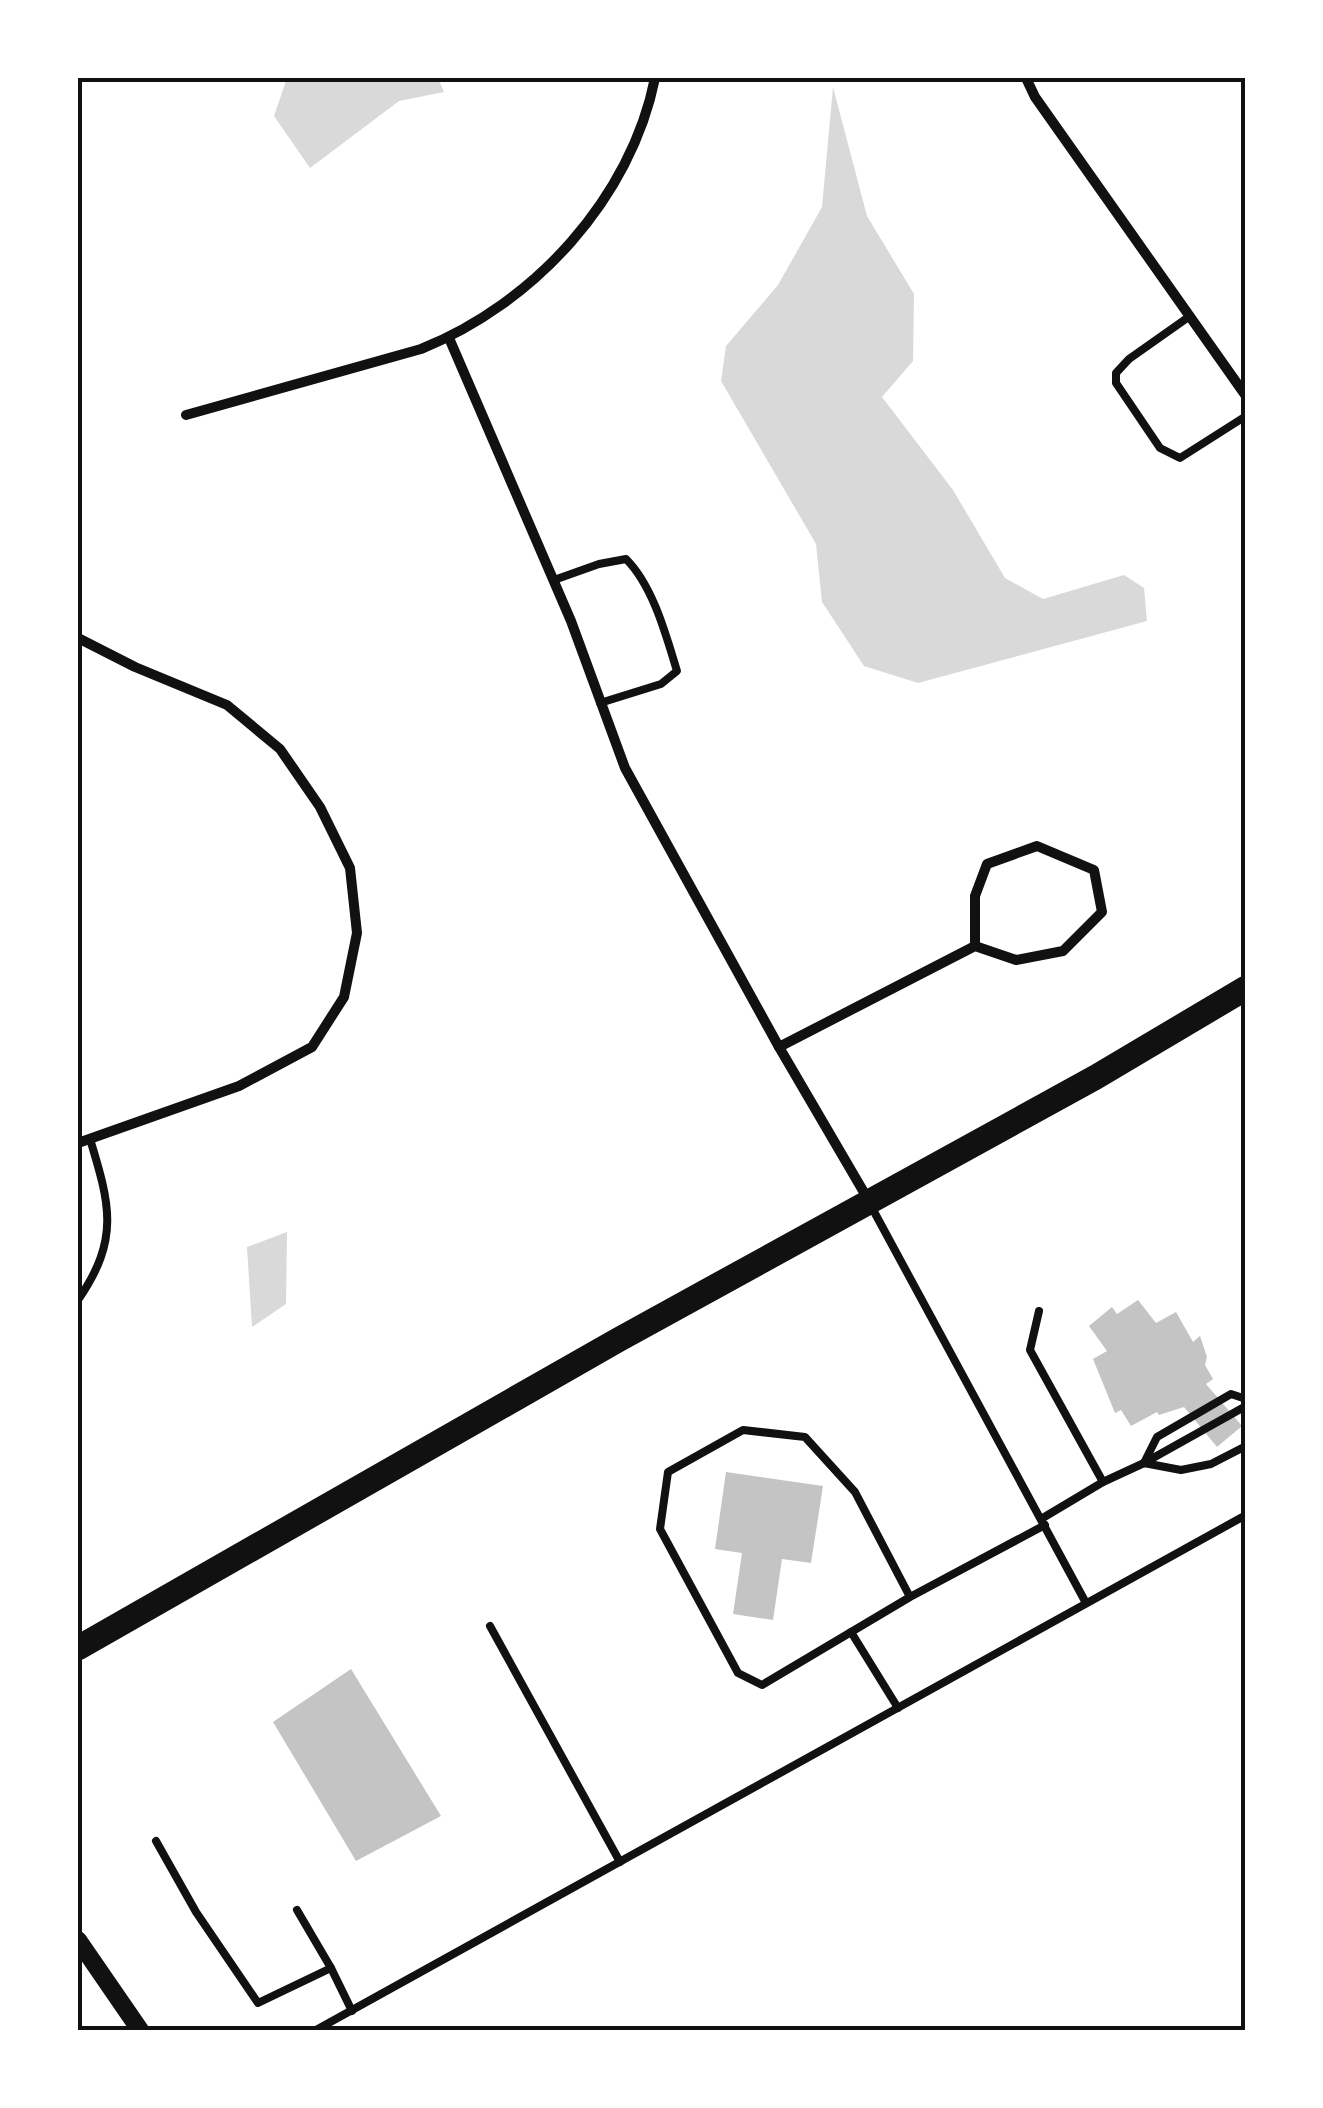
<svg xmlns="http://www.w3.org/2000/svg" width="1323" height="2108" font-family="Merriweather,serif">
<rect width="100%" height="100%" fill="#fff"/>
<g fill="#d9d9d9">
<polygon points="287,78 438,78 444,92 399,101 310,168 274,116"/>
<polygon points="833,87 867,216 914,294 913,361 882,397 953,490 1005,578 1043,599 1124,575 1144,588 1147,621 918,683 864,666 822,602 816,544 721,381 726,346 778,285 822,207"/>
<polygon points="287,1232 286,1304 252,1327 247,1247"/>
</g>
<g fill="#c4c4c4">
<polygon points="1138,1300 1156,1323 1176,1312 1193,1342 1200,1336 1207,1357 1205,1365 1213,1379 1206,1384 1242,1426 1217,1447 1184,1407 1159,1415 1157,1412 1131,1426 1121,1410 1115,1413 1093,1359 1107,1351 1089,1326 1112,1307 1117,1314"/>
<polygon points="726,1472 823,1486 811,1563 782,1559 773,1620 733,1614 742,1553 715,1549"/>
<polygon points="351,1669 441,1816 356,1861 273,1722"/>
</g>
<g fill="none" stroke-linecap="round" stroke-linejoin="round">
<g stroke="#111" stroke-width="8">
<polyline points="1190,316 1129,359 1116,373 1116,383 1160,448 1180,458 1246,416"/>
<path d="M554,580L599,564L626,559C653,586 666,635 677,671L661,684L600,703"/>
<polyline points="871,1206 1086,1603"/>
<path d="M78,1300C120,1239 110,1205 90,1139"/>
<polyline points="1039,1311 1030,1350 1103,1482"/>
<polyline points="1144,1463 1157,1437 1231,1394 1246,1399"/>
<polyline points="1144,1463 1246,1406"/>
<polyline points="1041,1519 1103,1482 1144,1463 1181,1470 1211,1464 1246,1446"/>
<polyline points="910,1597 855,1492 805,1437 743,1430 668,1472 660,1529 738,1673 762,1685 910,1597 1045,1525"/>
<polyline points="490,1626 620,1862"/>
<polyline points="851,1632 898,1708"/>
<polyline points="156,1841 196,1912 258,2003 331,1968 352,2011"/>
<polyline points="297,1910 331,1968"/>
<polyline points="316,2030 1246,1515"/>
</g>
<g stroke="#111" stroke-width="10">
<polyline points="1026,78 1035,97 1246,396"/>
<polyline points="449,338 571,621 625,768 779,1047 869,1201"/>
<path d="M186,415L421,349C534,304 631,198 655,78"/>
<polyline points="78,638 135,667 227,705 280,749 320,807 350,868 357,933 344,997 312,1047 239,1086 78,1143"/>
<polyline points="779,1047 975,946 1016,960 1063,951 1102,912 1094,870 1037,846 987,864 975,896 975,946"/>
</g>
<polyline stroke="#111" stroke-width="18" points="78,1940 140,2030"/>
<polyline stroke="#111" stroke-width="25" points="78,1648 618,1340 1096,1077 1246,988"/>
</g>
<rect width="1323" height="2108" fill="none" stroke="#ffffff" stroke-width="160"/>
<rect x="80" y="80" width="1163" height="1948" fill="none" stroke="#111" stroke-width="4"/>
</svg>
